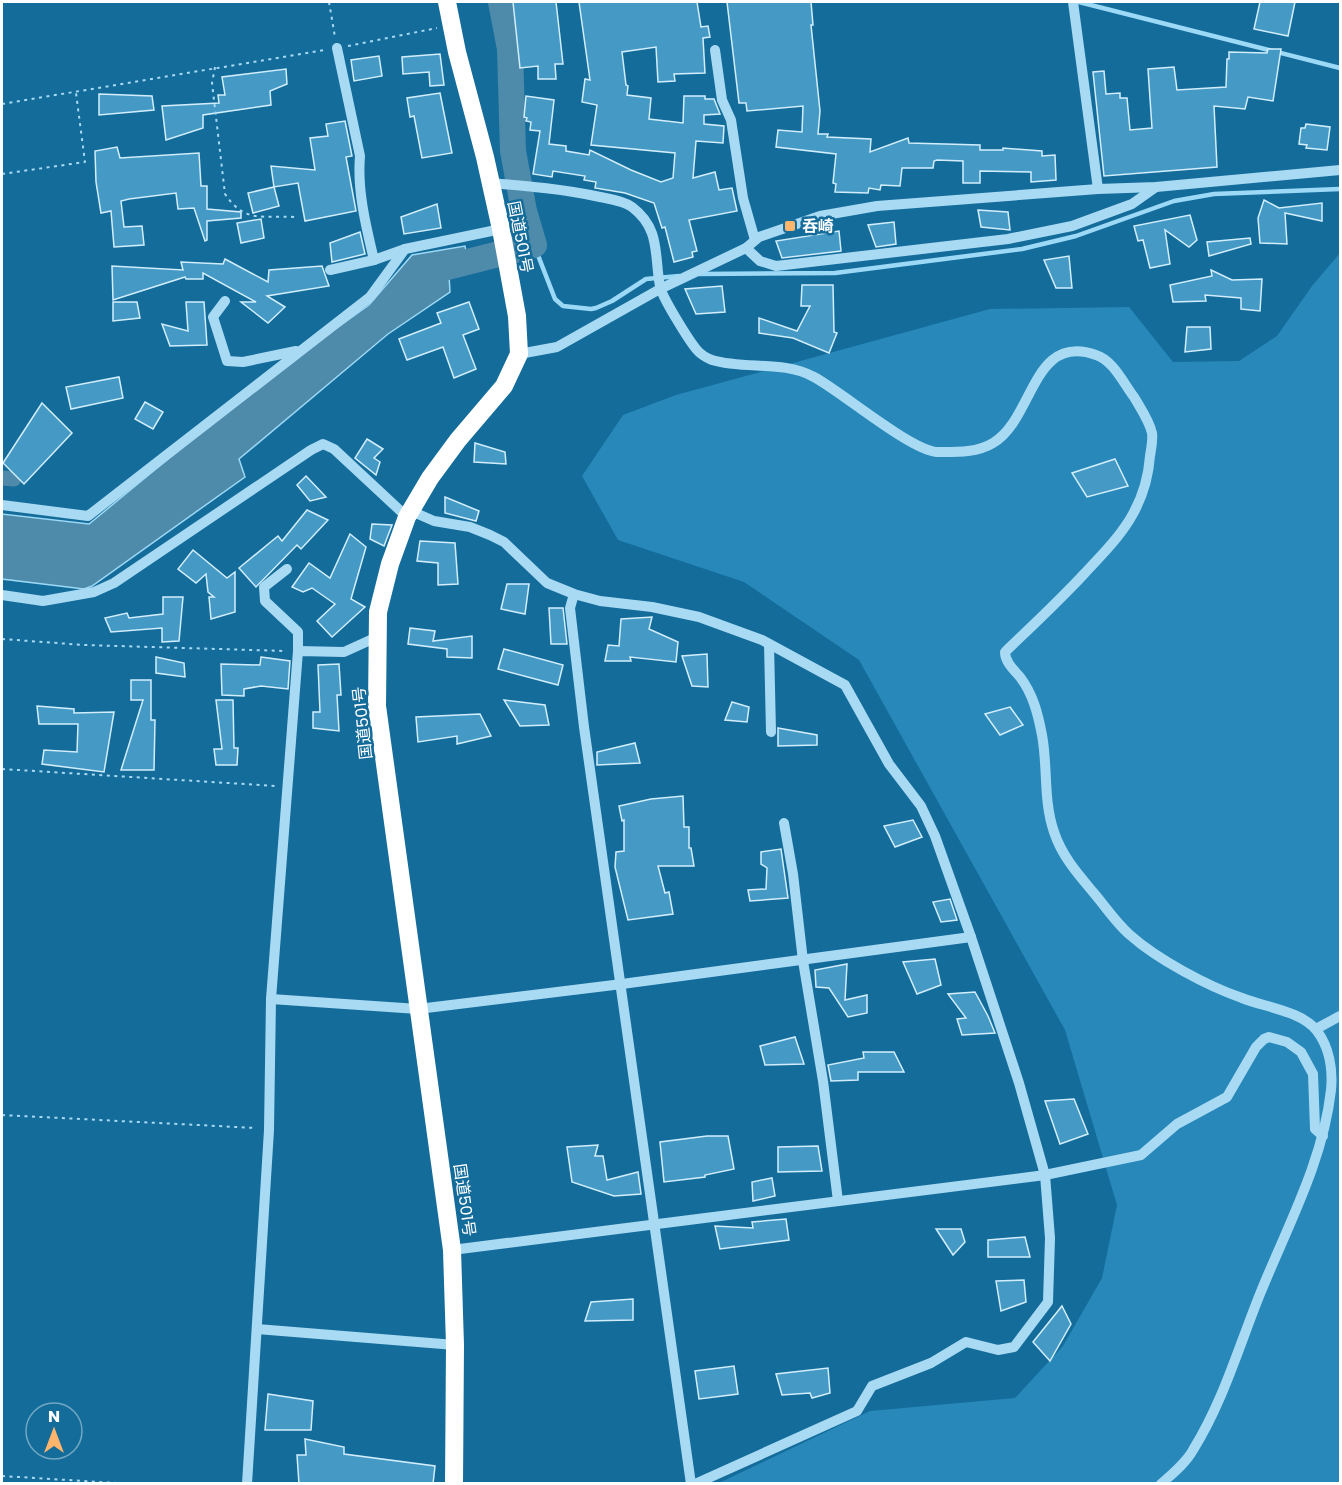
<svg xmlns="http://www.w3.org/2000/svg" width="1342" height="1485" font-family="Poppins,'Noto Sans JP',sans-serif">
<rect width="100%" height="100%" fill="#146c9b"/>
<polygon fill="#2788b9" points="1340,253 1340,1483 719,1483 870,1411 1015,1398 1063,1346 1102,1278 1117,1205 1065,1030 859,660 744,582 618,540 582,476 623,415 676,395 990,309 1129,307 1173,362 1239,361 1277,336 1312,286"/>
<polygon fill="#4e8aa9" stroke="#9cd9f6" stroke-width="1.5" points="465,246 469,270 449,275 450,292 388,334 239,459 245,477 92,586 84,589 2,579 2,514 89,524 264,380 369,305 412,255"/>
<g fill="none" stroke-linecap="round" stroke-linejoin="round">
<g stroke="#9cd9f6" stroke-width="4.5">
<polyline points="1079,2 1340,68"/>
<polyline points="534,245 555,299 563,306 591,309 596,308 612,301 646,279 679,276"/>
<polyline points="699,274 835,273 1022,249 1076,236 1174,201 1214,194 1340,189"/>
</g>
<polyline stroke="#4e8aa9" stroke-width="15" points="2,478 14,479"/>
<polyline stroke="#4e8aa9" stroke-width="26" points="436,270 534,245 524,211 513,151 510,49 501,2"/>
</g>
<g fill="#4599c5" stroke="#d2eefd" stroke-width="1.5">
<polygon points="513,2 556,2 563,64 555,64 556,79 538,79 538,66 520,68"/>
<polygon points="579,2 697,2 701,27 708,26 710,37 703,38 705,73 674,74 675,81 658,82 656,47 622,52 626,85 628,86 627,95 651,98 649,119 683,123 684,96 705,96 705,99 714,99 720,114 704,115 704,124 724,126 723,143 696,141 693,178 715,172 719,190 732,188 737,211 689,220 697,251 692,252 693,257 674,262 665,227 662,228 654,203 625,193 595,188 596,182 584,180 585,176 553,171 552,177 533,174 540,131 530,130 531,122 526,121 527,118 524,117 526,96 554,100 549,144 566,146 566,151 589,155 590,150 631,170 661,182 673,178 675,153 591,145 597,105 582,102 585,79 590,80"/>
<polygon points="727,2 811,2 813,25 811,25 820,111 818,134 828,134 827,137 871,139 870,152 908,138 909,143 980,145 980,150 1003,150 1003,148 1042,151 1042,156 1055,155 1056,180 1031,182 1031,172 980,171 980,183 963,183 963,161 937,160 934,161 933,168 902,168 900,186 881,185 880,190 869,188 868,193 835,192 836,184 833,183 836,154 776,147 778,130 802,132 803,106 747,111 746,103 739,103"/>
<polygon points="1260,2 1295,2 1288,36 1254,29"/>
<polygon points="1268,49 1281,49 1273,101 1248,97 1245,109 1214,106 1217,167 1104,176 1093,72 1104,71 1106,94 1120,93 1120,98 1127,98 1130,130 1152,128 1148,69 1174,67 1177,90 1226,87 1227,59 1229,59 1229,52 1267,53"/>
<polygon points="440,54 444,85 430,86 429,72 403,74 402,57"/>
<polygon points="379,56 382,76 354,81 351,60"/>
<polygon points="286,69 287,84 270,91 271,105 203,115 203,128 166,140 162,106 219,103 218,95 225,95 222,77"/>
<polygon points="440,93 452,153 422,158 414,116 410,117 407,98"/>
<polygon points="99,94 152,96 154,110 99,115"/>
<polygon points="345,121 352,156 346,157 356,211 305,221 298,183 274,187 271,166 315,170 310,138 328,136 326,124"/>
<polygon points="1306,124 1330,127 1327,150 1306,148 1307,145 1299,144 1301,128 1305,128"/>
<polygon points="117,147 120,158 199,153 201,186 207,186 207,209 241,212 241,218 207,221 207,240 205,241 194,208 178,209 176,193 129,199 121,201 124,227 142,226 144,245 114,247 111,211 101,213 96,182 95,151"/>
<polygon points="274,187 279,206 253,213 248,193"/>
<polygon points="1264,200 1279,208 1322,203 1322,221 1285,213 1287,244 1260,243 1258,218"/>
<polygon points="437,204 441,228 404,234 401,217"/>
<polygon points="978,210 1008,212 1010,230 981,227"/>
<polygon points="1190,215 1197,240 1189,247 1165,230 1170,264 1150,268 1143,240 1138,241 1134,226"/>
<polygon points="261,219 264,238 241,243 237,223"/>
<polygon points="894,222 896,244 876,247 868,225"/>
<polygon points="839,231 841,251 782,258 776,241"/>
<polygon points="360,232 365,254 332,262 330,243"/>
<polygon points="1250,238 1251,244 1209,256 1207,242"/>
<polygon points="1069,256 1072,288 1056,288 1044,260"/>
<polygon points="225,259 268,282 269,270 322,266 329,286 267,296 285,307 268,323 241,302 256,302 203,273 203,279 186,279 185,277 113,300 112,266 183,270 181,262 223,264"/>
<polygon points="1211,270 1232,280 1262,279 1260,311 1241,309 1241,298 1205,295 1206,301 1173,302 1170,285 1212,276"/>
<polygon points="802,285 833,285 834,332 837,333 829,353 793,338 759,333 759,318 797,331 810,306 801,306"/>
<polygon points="722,286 725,312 696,314 685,289"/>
<polygon points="113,302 137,302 140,318 113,321"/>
<polygon points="186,302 204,302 207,345 170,346 162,324 188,331"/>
<polygon points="469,302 479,329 463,335 476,369 454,378 443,347 407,360 399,339 441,323 437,313"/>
<polygon points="1187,327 1210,327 1211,349 1185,352"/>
<polygon points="119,377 123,398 71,409 66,387"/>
<polygon points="145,402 163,412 153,429 135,419"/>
<polygon points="42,403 72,433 24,484 3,463"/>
<polygon points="367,439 383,449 374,458 380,462 376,475 355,458"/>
<polygon points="475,443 505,452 506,464 474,462"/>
<polygon points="1115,459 1128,486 1087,497 1072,473"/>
<polygon points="306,476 326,497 310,501 297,485"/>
<polygon points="445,497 479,511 476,521 445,513"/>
<polygon points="307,510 328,520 301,549 297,545 256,587 239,568 278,536 282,541"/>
<polygon points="372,524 392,525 384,546 370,539"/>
<polygon points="350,534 366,547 351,599 365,607 332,637 317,621 335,604 312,588 303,592 292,587 309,563 330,578"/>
<polygon points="420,541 455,543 458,584 438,585 438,563 417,561"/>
<polygon points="193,550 227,578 235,572 235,612 211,619 209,597 214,597 208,592 206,574 196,583 178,569"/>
<polygon points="507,584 529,584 525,614 501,609"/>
<polygon points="163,597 183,597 179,641 162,642 162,628 111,632 105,618 127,613 129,618 163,614"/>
<polygon points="549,608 563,608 567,644 551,644"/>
<polygon points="652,617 649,629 678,642 676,662 630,657 631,661 605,661 608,645 619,646 621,619"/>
<polygon points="410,628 435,631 433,641 472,636 472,658 447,657 447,649 408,644"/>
<polygon points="504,649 563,665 558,685 498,669"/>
<polygon points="707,654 708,687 692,686 682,656"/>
<polygon points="156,657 184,663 185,677 156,673"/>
<polygon points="261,657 290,661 288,689 261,686 244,689 244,696 222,695 221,664 260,665"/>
<polygon points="339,664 341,695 337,695 339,731 313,728 313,712 320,712 318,665"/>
<polygon points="131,680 151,680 151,720 155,720 154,770 121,770 143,700 131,700"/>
<polygon points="216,700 233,700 234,748 238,748 237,765 216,765 214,749 222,749"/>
<polygon points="504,700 545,705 549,725 520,726"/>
<polygon points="732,702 749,707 747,722 725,720"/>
<polygon points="37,706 74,709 74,713 114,712 104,772 42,764 44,750 77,752 78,724 39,724"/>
<polygon points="1010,707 1023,725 1000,735 985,714"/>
<polygon points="480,714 491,736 457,744 457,736 418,742 416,717"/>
<polygon points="778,728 817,735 817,745 778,746"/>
<polygon points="635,743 640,763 597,765 597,752"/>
<polygon points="683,796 684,827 689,827 689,848 691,848 694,866 658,866 665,893 669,892 673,914 628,920 615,867 616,852 624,851 624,820 622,821 619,806 651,799"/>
<polygon points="913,820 922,837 895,847 884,826"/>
<polygon points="781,849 788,898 750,901 748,890 766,889 767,868 761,864 761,852"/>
<polygon points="950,899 957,920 941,922 933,902"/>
<polygon points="935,959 941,985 917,994 903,962"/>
<polygon points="847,964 845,1000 867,995 867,1013 848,1017 829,988 816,987 815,970"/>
<polygon points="975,992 988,1016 995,1033 962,1035 957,1019 966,1018 948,994"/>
<polygon points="795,1037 804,1064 765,1065 760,1046"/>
<polygon points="863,1052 894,1052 904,1072 858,1072 858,1080 831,1081 828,1065 864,1058"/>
<polygon points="1074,1099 1088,1134 1060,1144 1045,1101"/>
<polygon points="707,1136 728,1136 734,1169 705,1175 705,1177 664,1182 660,1142"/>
<polygon points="598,1145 595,1156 603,1156 607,1180 638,1172 641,1194 614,1196 572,1182 567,1147"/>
<polygon points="818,1146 822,1171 778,1172 778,1147"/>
<polygon points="772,1178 775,1196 753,1201 752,1182"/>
<polygon points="786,1219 789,1240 720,1249 715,1226 753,1228 752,1222"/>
<polygon points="936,1229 961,1229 965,1242 953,1255"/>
<polygon points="1025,1237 1030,1257 988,1257 988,1240"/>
<polygon points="1024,1280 1026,1302 1001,1311 996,1281"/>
<polygon points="633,1299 633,1320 585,1321 591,1302"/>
<polygon points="1062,1306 1071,1324 1050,1361 1033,1342"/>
<polygon points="734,1366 738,1394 699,1399 695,1371"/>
<polygon points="828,1368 830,1393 812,1398 810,1393 782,1395 776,1374"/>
<polygon points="268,1394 313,1401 311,1430 265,1430"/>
<polygon points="305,1439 344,1447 344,1454 435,1466 433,1484 299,1484 297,1455 306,1455"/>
</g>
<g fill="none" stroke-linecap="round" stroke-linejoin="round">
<g stroke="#a9daf3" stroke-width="2" stroke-dasharray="3 4.5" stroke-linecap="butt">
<polyline points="329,2 335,37"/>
<polyline points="348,46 437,28"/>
<path d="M215,67L212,83L225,194C245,224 263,215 295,217"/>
<polyline points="2,104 325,50"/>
<polyline points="2,174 85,162 76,93"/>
<polyline points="2,639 84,645 286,651"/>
<polyline points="2,769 276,786"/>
<polyline points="2,1115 256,1128"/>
<polyline points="2,1476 133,1484"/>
</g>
<g stroke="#a9daf3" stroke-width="10">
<polyline points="1073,2 1098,189"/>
<polyline points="715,50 722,100 731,120 743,198 755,240"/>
<path d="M491,183C527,186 564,189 600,197C610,199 624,201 632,207C661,229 654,255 660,286C661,296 690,342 697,350C701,355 707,358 712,360C745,370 783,360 814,377C842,392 910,450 937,452C955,452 977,453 993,443C1034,419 1032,332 1096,355C1113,360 1124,384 1134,397C1141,409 1149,420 1152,433C1153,441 1151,449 1150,456C1146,510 1118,538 1084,574C1059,601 1032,626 1005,652C1005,662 1014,670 1020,677C1033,694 1038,714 1042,735C1048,767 1043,800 1054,832C1062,856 1077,873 1093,892C1105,906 1116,923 1130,935C1157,959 1207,986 1242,998C1264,1007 1302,1011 1317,1031C1329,1047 1333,1069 1331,1090C1323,1162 1287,1227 1260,1294C1239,1346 1223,1402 1193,1450C1186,1463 1172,1474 1161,1484"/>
<polyline points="746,248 760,261 776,266 1008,239 1072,226 1132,204 1156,187"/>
<polyline points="374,260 405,249"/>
<path d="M330,270L374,260C366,226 357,191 360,156L337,48"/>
<polyline points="225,301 213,317 227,361 243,362 296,351"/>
<polyline points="519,354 557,347 660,289 746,248 759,237 820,216 877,206 1098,189 1156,187 1340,170"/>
<polyline points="2,505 88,516 370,297 405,249 501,229"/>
<polyline points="411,511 434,521 470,527 490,535 504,542 547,583 574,594 600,601 652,607 699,617 762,640 845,685 889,764 921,806 935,836 971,937 1019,1083 1045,1175 1050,1238 1048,1302 1014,1347 998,1350 966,1342 931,1363 872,1386 857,1411 695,1484"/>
<polyline points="287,569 264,587 265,601 298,632 298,651"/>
<polyline points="574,594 570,608 584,727 691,1484"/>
<polyline points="2,595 43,601 94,592 114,583 311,450 323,444 334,449 407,517"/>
<polyline points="769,644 771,732"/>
<polyline points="784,823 793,874 803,961 823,1081 838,1201"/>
<polyline points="271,999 418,1009 622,984 971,937"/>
<polyline points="1316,1029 1340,1016"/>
<polyline points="452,1250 1045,1175 1141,1155 1177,1124 1227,1097 1256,1047 1264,1039 1269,1037 1287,1042 1301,1052 1313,1074 1315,1129 1323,1136"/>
<polyline points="257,1329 455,1345"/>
<polyline points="247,1484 269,1130 271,999 298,651 344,652 377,637"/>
</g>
<polyline stroke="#fff" stroke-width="18" points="447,2 457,52 485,157 501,229 517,316 519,354 504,386 458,440 430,478 407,517 390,564 378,612 377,706 452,1250 455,1345 454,1484"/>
</g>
<rect fill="#ffb56c" stroke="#146c9b" stroke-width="2" x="784" y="220" width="12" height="12" rx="3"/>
<g text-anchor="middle" stroke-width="5" stroke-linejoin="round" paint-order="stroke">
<g font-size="16" font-weight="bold" fill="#fff" stroke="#146c9b" text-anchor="start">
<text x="802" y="232">呑崎</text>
</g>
<g font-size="16" fill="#fff" stroke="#146c9b">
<text transform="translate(521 237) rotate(79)" y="6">国道501号</text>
<text transform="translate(362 723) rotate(-96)" y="6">国道501号</text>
<text transform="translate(465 1200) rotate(82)" y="6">国道501号</text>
</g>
</g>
<rect width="1342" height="1485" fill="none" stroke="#ffffff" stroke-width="6"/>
<g transform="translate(54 1431)"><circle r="28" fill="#146c9b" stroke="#72a7c3" stroke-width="1.5"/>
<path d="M0-4.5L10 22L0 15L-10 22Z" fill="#ffb56c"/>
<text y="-9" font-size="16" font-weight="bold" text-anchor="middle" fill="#ffffff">N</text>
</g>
</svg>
